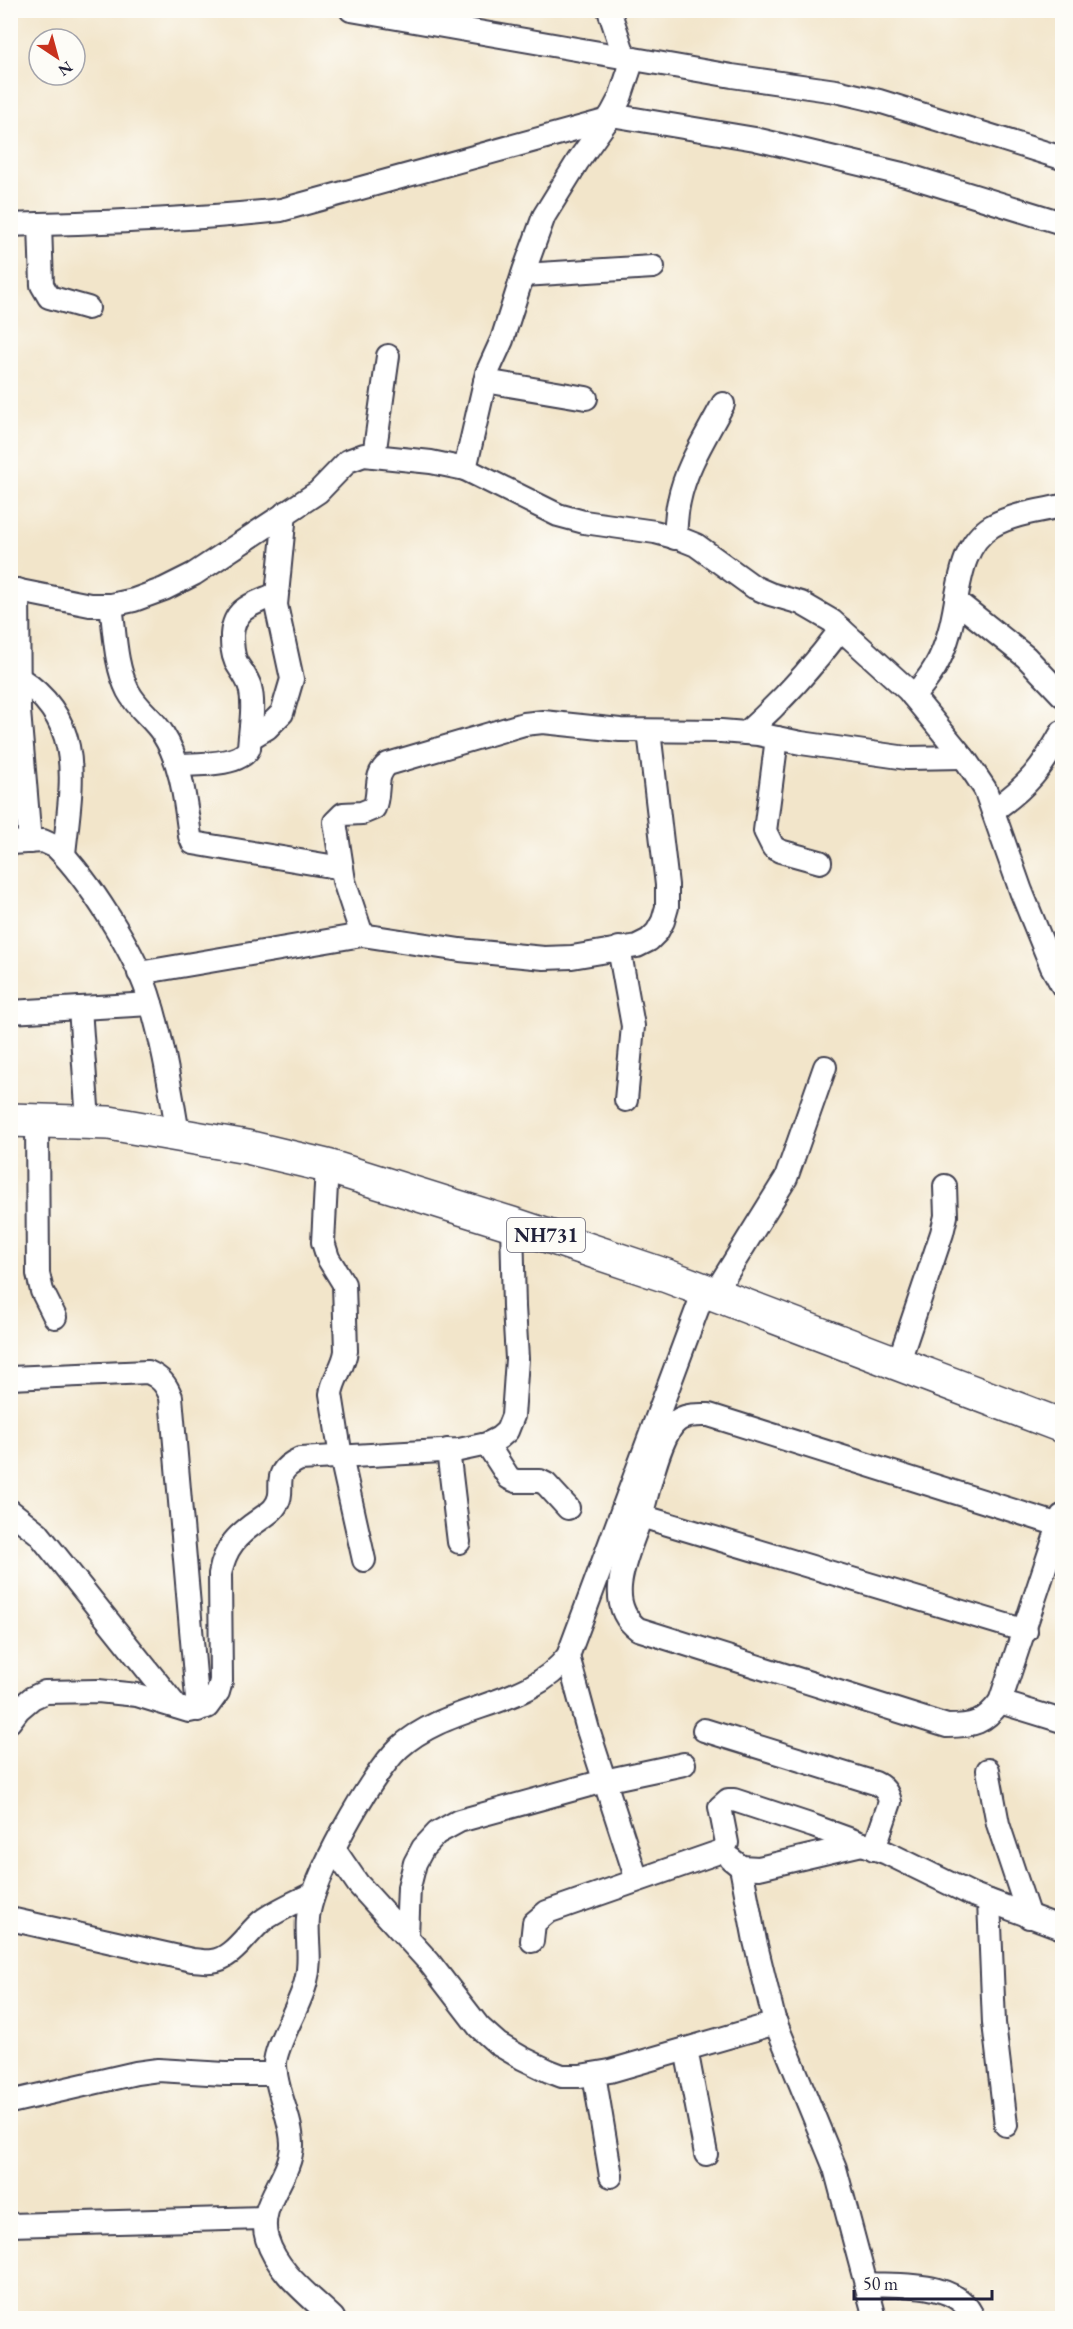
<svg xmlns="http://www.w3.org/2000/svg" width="1073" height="2329" font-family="'EB Garamond',serif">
<rect width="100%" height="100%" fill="#fdfcf7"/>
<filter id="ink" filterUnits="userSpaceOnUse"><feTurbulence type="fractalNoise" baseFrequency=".0167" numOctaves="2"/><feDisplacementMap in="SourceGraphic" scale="12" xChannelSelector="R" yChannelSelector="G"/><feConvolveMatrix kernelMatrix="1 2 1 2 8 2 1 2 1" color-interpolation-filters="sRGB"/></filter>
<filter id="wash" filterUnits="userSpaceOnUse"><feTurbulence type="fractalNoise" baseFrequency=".008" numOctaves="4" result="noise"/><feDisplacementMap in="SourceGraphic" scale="24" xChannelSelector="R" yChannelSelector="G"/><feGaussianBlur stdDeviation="1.35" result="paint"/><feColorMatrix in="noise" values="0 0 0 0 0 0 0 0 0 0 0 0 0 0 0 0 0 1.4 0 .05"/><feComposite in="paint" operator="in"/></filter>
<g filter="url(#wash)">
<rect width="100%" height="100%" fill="#f2e5ca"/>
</g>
<g filter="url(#ink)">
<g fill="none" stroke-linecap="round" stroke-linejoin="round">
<defs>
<g id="minor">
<polyline points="351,10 732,76 836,91 879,101 1062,158"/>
<polyline points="609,10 625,58"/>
<polyline points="611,115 755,139 906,175 1062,223"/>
<polyline points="40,224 42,285 49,297 88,308"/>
<path d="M10,225C101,222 191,220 281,210L608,120"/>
<polyline points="523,275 653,267"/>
<polyline points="485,381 586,398"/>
<polyline points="374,456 388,356"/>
<polyline points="465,469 487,373 502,340 524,271 544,216 578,161 611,115 620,98 633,59"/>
<path d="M675,538C676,526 676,513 679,501C686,466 707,435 723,404"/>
<polyline points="10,589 90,605 111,605 134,600 164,589 194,574 318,492 348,461 364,455 431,462 465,469 558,515 584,522 655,532 681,539 696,545 754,587 770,594 801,603 832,621 908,690 967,762 985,789 1021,891 1052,967 1062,985"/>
<polyline points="18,590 19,711 30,842"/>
<polyline points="956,601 1026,657 1062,695"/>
<path d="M111,605C115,633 115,665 128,691C138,710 153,718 163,734C182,764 185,801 190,836L193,843L342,868"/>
<path d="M19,678C87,722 71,785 64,854"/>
<path d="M913,696C931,677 942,659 949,633C960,598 956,548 992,526C1013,514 1039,511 1062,506"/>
<path d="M746,733C782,701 812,668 841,629"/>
<polyline points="250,738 267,728 282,713 292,679 276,605 285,513"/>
<polyline points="777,738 765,831 773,847 780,851 820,862"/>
<path d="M178,765C197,764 240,766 249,748C250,729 255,706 250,687C247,677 241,671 236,662C232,653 232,645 232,635C234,607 254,604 276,594"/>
<path d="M994,810C1028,786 1042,768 1062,732"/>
<path d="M10,843L43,841L56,847C88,879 134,951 148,994C163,1040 170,1087 178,1134"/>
<path d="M362,935L344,881L335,822L343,814L362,813L374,808C381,792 373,775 388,764L524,724L543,722L620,730L721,731L758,734L801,743L907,758L963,757"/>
<polyline points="619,948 633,1026 626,1100"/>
<polyline points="139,973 362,935 460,950 544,958 572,957 637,946 649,940 657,932 663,921 667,907 667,885 649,731"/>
<polyline points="80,1008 88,1121"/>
<polyline points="10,1012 151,1004"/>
<polyline points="37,1120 38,1274 42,1291 55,1317"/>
<path d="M327,1166L323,1242L328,1258L344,1284L346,1351C344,1367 333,1378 331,1394L341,1457L364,1560"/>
<polyline points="714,1294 786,1178 825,1067"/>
<polyline points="898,1364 942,1233 946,1216 945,1186"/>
<path d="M10,1378L148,1372C161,1378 166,1384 171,1397L198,1710"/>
<polyline points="487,1444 509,1478 516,1481 540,1481 546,1484 568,1508"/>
<polyline points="448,1450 459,1542"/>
<polyline points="10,1511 38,1533 177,1707"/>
<path d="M641,1516C630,1551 601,1602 638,1629L947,1726C974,1726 984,1723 1000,1702L1062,1516"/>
<path d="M1026,1631L641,1516C648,1493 660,1430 680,1419C689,1414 699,1415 709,1415L1059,1525"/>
<polyline points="568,1656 588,1730 637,1880"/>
<polyline points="1000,1702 1062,1721"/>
<path d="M10,1721L19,1709L32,1698L45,1692L98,1691L137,1695L189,1711L207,1707L218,1692L221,1681L220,1574C225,1547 237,1535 259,1520C264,1516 270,1513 274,1508C290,1489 266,1474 300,1459L459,1450L487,1444L499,1438L507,1431L513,1416L517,1359L514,1307L512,1224"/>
<path d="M704,1730L875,1783C884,1787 888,1792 890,1802L874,1849"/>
<polyline points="988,1770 998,1824 1029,1917"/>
<polyline points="334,1849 358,1884 429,1962 479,2027 498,2044 522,2058 549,2071 562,2076 580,2076 610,2071 776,2023"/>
<polyline points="731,1859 741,1867 759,1868 862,1844"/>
<polyline points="741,1867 755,1941 774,2019 835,2168 875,2318"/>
<polyline points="989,1901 994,2023 1006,2125"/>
<path d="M10,1919L192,1960C198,1960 205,1962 211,1961C232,1960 247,1933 262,1921C277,1910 296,1902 312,1894"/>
<polyline points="407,1936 409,1887 415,1863 423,1848 437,1833 459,1821 604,1781 684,1764"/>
<polyline points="532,1941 534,1923 547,1912 722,1851 727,1843 720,1807 728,1800 734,1800 813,1826 887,1853 971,1894 1062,1928"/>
<polyline points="686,2049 706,2154"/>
<polyline points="594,2074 611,2176"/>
<polyline points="10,2102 136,2073 158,2070 225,2074 276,2074"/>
<polyline points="10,2225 265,2218"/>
<path d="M866,2284C899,2286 959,2280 973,2318"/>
<path d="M333,2318C309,2295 277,2272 267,2239C256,2204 291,2179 292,2145C292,2118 276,2093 275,2065C274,2046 301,2005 306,1981C312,1960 306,1939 308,1918C311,1880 371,1774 399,1748C449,1702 528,1709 568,1656L704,1291"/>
</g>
<polyline id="highway" points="10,1120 109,1123 247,1147 327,1166 512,1224 667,1276 1062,1426"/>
</defs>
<use href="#minor" stroke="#413f50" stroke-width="26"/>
<use href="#highway" stroke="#413f50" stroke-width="36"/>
<use href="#minor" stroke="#fff" stroke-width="22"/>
<use href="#highway" stroke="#fff" stroke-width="33"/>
</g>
</g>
<g text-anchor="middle" stroke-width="5" stroke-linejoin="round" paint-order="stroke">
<rect fill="#fdfcf7" stroke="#646373" stroke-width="1.5" x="507" y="1218" width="78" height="34" rx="4.5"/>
<g font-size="20" font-weight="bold" fill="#22223b">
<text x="546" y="1242">NH731</text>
</g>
</g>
<rect width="1073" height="2329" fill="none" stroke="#fdfcf7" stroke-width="36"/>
<g transform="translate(57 57) rotate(144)"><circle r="28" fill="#fdfcf7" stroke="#a5a5ac" stroke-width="1.5"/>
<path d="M0-4.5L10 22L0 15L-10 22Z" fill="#c8321e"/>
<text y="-9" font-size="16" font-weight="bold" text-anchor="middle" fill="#22223b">N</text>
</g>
<path d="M854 2290v9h138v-9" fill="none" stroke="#22223b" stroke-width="3"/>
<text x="863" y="2290" font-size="18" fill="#22223b" stroke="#fdfcf7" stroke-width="4.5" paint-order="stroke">50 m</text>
</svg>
